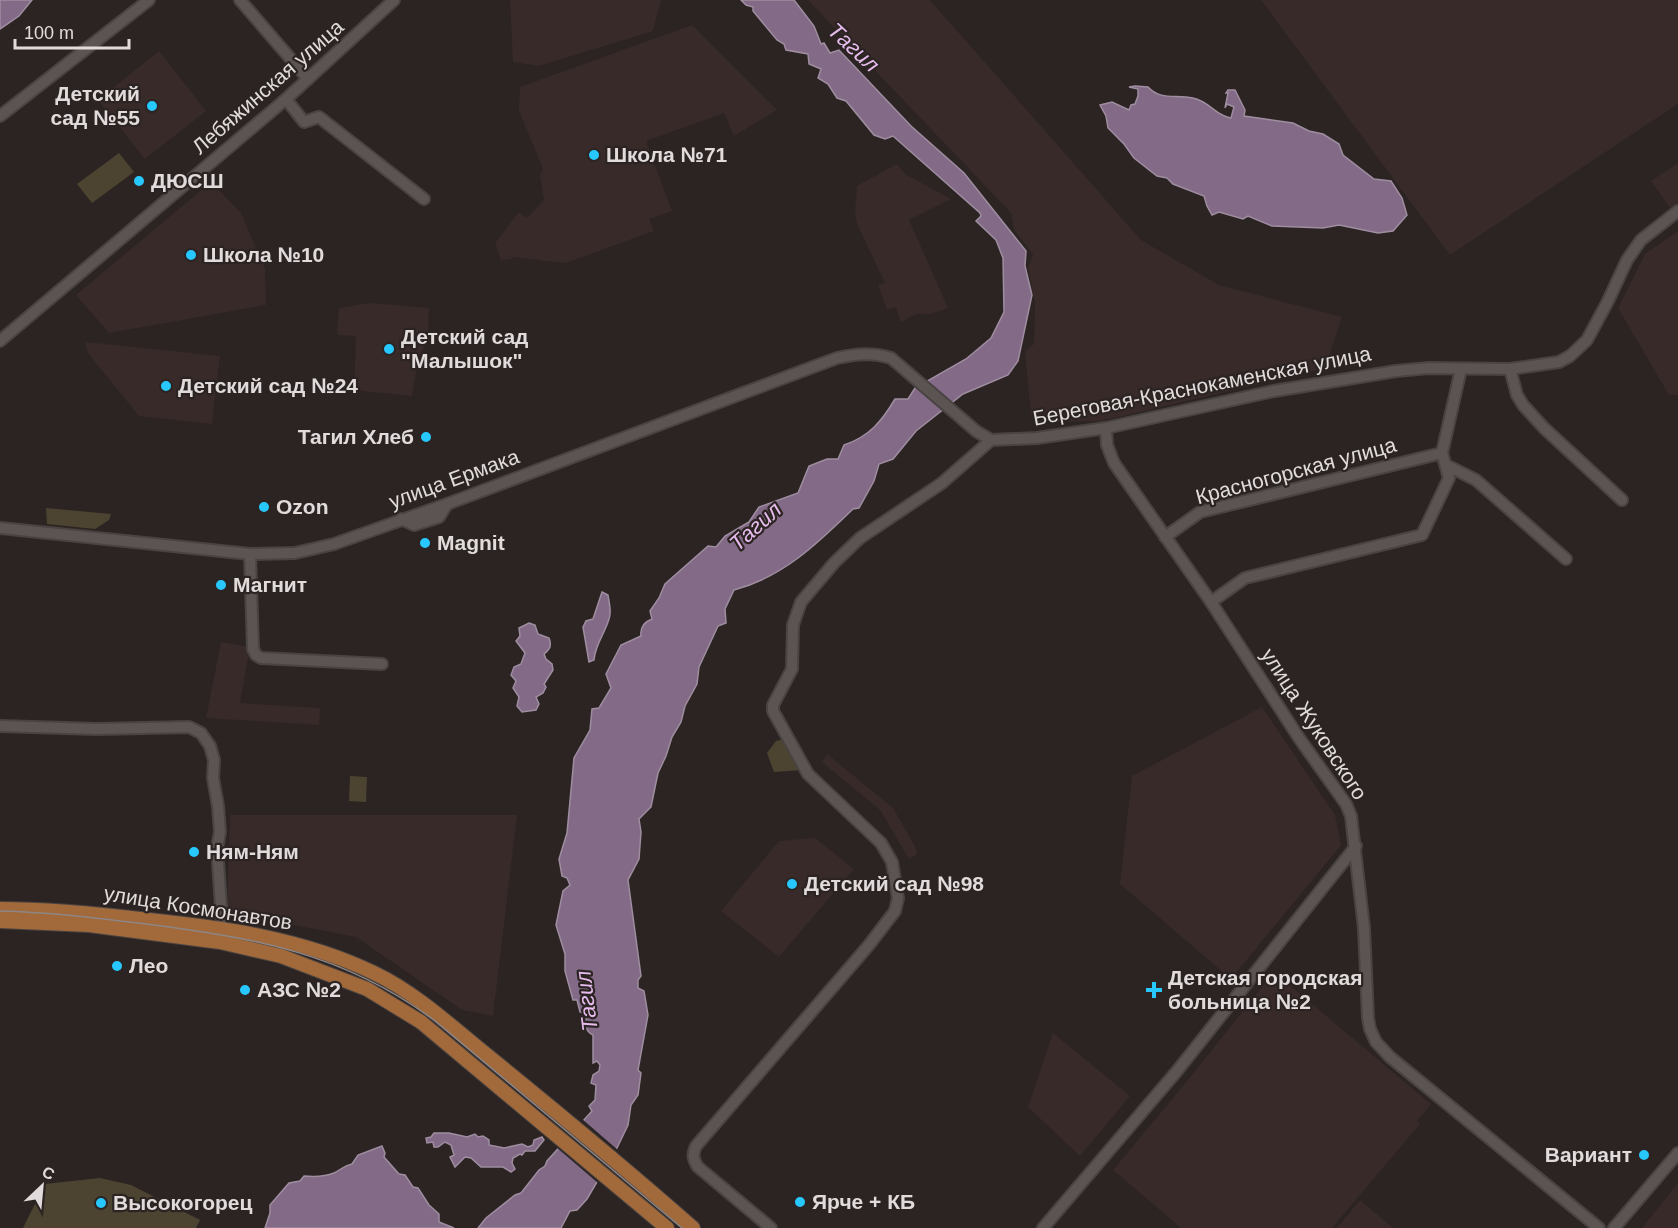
<svg xmlns="http://www.w3.org/2000/svg" width="1678" height="1228" font-family="Helvetica,sans-serif">
<rect width="100%" height="100%" fill="#2b2423"/>
<g fill="#382a29">
<polygon points="510,0 661,0 653,31 539,66 513,62"/>
<polygon points="808,0 930,0 1141,240 1219,285 1342,317 1327,363 1321,369 1115,418 1099,421 1040,422 1031,416 1025,351 1034,344 1035,302 1028,268 1033,254 1014,230 1011,213"/>
<polygon points="1261,0 1678,0 1678,104 1450,255"/>
<polygon points="692,25 777,110 734,136 724,113 646,141 672,211 649,219 654,231 566,263 512,257 511,259 501,260 495,243 519,212 527,218 544,200 540,175 543,169 519,111 520,87"/>
<polygon points="159,51 206,111 145,159 98,100"/>
<polygon points="1678,163 1678,204 1671,209 1651,181"/>
<polygon points="897,164 905,174 951,199 909,220 948,308 931,314 917,314 901,322 896,307 887,310 878,285 885,283 857,224 855,213 857,186"/>
<polygon points="211,182 241,213 253,241 265,268 266,305 109,333 76,295"/>
<polygon points="1678,231 1678,395 1669,395 1618,308 1645,254"/>
<polygon points="370,303 429,308 428,338 418,361 412,396 354,390 356,336 338,335 337,330 339,308"/>
<polygon points="85,342 220,356 212,424 139,416 88,353"/>
<polygon points="221,642 250,647 240,703 320,708 319,725 206,718"/>
<polygon points="1262,707 1335,815 1341,845 1231,979 1120,884 1132,776"/>
<polygon points="827,754 893,808 917,850 916,855 909,859 880,810 822,762"/>
<polygon points="230,815 517,815 493,1016 462,1010 356,937 227,912"/>
<polygon points="815,838 854,869 779,957 721,911 779,841"/>
<polygon points="1274,972 1431,1104 1417,1121 1420,1124 1332,1228 1181,1228 1113,1170 1188,1080"/>
<polygon points="1053,1033 1130,1096 1080,1156 1028,1107"/>
<polygon points="1678,1183 1678,1228 1642,1228"/>
<polygon points="1360,1200 1393,1228 1337,1228"/>
</g>
<g fill="#4c4430">
<polygon points="119,153 134,172 92,203 77,184"/>
<polygon points="46,508 111,514 109,520 95,529 47,524"/>
<polygon points="783,739 802,770 774,772 767,753 776,741"/>
<polygon points="350,776 367,777 366,802 349,801"/>
<polygon points="100,1178 131,1185 200,1220 196,1228 23,1228 45,1184"/>
</g>
<g fill="#836b87" stroke="#9f8da0" stroke-width="1.5">
<polygon points="0,0 32,0 19,16 0,29"/>
<path d="M741,0H794L814,26L821,44L824,43L830,53L839,50L911,126L964,173L1026,251L1025,266L1032,295L1018,361L1008,375L963,394L916,431L893,459L879,464L874,481L859,508L853,509C817,544 783,577 734,590L725,609L726,623L718,626L699,667L697,684L685,706L681,722L672,737L666,756L658,773L651,807L639,819L641,832L639,859L628,880L641,976L638,980V988L644,991L648,1015L638,1070L641,1073L638,1095L631,1105L628,1125L617,1148L587,1199L577,1210L570,1211L561,1228H478L486,1218L515,1195L521,1193L539,1170L545,1166L547,1161L592,1111L589,1106L595,1100L596,1085L591,1083L593,1075L599,1071L600,1065L597,1061L593,1063V1035C583,1030 587,1024 586,1014L580,1012L577,1000H573L565,971V954L556,925L563,891L570,885L567,878L562,876L559,859L567,833L574,758L590,730L592,709L599,708L611,688L606,674L621,645L641,636C640,628 644,622 652,619L650,611L659,598L665,584L708,546L716,547L725,536L749,522L759,507L798,493L809,466L827,459H838L844,445C869,437 882,421 895,399H908L915,388L966,359L991,338L1004,312L1003,258L996,240L976,221L981,216L980,213L893,136L885,139L874,135L846,101L837,98L828,84L818,78L821,69L809,64L808,54L786,50L784,44L777,40L753,11V7L746,5Z"/>
<path d="M1135,86L1148,87C1161,101 1176,94 1193,98C1209,101 1216,116 1231,118L1234,107L1227,104L1225,108L1228,93H1226L1228,90H1235L1245,110L1244,116L1293,123L1309,131L1323,134L1339,144L1343,155L1374,179L1391,181L1402,198L1407,215L1393,231L1378,233L1339,225L1323,228L1272,226L1248,216L1243,219L1219,212L1212,215L1207,206L1204,196L1173,184L1167,178L1157,176L1134,158L1124,144L1108,128L1106,116L1100,105L1112,102L1129,110L1131,105L1135,104L1138,96V89L1129,87Z"/>
<path d="M602,592L608,595C609,603 612,611 609,619C605,633 595,645 594,660L589,662L583,627L586,621L593,619Z"/>
<path d="M529,623L535,625L538,634L549,638C552,646 550,649 544,654L546,659L552,664L553,670L544,684L546,687L543,693L536,697L539,704L536,710L522,712L517,706L519,697L513,688L516,681L511,675L514,667L521,664L525,653L516,641L520,636L519,628Z"/>
<polygon points="434,1133 449,1133 467,1137 475,1134 478,1137 483,1136 489,1140 489,1145 504,1148 522,1144 528,1147 533,1145 534,1140 542,1137 544,1140 535,1151 525,1151 522,1155 520,1154 513,1158 512,1163 515,1169 511,1172 503,1167 481,1167 471,1158 465,1157 455,1167 450,1157 454,1155 451,1145 445,1142 438,1147 434,1147 433,1142 427,1143 426,1138 431,1137"/>
<path d="M382,1146L385,1153L384,1157L399,1174L405,1175L413,1187L418,1188L429,1205L439,1214V1222L454,1228H265L270,1213V1205L289,1183L300,1181L304,1176C315,1177 324,1177 334,1173C342,1169 343,1166 352,1164L358,1155Z"/>
</g>
<polygon fill="#2b2423" points="582,1119 619,1151 598,1183 556,1147"/>
<g fill="none" stroke-linecap="round" stroke-linejoin="round">
<defs>
<g id="minor">
<polyline points="240,0 308,79"/>
<polyline points="286,99 304,122 319,117 424,199"/>
<polyline points="0,116 149,0"/>
<polyline points="0,341 286,99 394,0"/>
<polyline points="1510,369 1517,395 1523,405 1544,428 1622,500"/>
<polyline points="1106,428 1107,445 1114,463 1211,602 1299,738 1346,804 1351,816 1364,928 1368,1018 1370,1029 1376,1042 1390,1057 1599,1228"/>
<polyline points="1446,465 1476,480 1566,559"/>
<polyline points="401,519 414,525 439,517 447,504"/>
<path d="M0,528L250,554L295,553L334,544L447,504L837,358C856,354 872,352 891,358L976,431L991,440"/>
<polyline points="1165,537 1200,512 1442,453"/>
<polyline points="250,554 253,649 256,655 261,658 382,664"/>
<polyline points="1211,602 1245,578 1422,535 1449,478 1442,453 1461,369"/>
<polyline points="0,726 97,729 189,727 201,733 210,746 214,760 213,778 218,806 220,832 217,848 222,921 221,937"/>
<path d="M771,1228L698,1167C693,1159 692,1155 696,1146L869,945L895,911L898,898L892,862L881,843L808,774L773,711V705L792,669L793,625L801,602L834,563L860,538L942,483L991,440L1037,438L1106,428L1274,391L1396,371L1429,368L1510,369L1559,362L1570,356L1587,340L1608,301L1627,260L1641,240L1678,211"/>
<polyline points="1043,1228 1177,1071 1356,846"/>
<polyline points="1614,1228 1678,1153"/>
</g>
<g id="major">
<path d="M0,909C50,909 99,914 149,920C226,928 304,939 374,973C416,993 452,1027 488,1056C557,1112 626,1169 693,1228"/>
<polyline points="0,921 89,925 220,942 281,956 367,989 421,1022 667,1228"/>
</g>
</defs>
<use href="#minor" stroke="#494342" stroke-width="14"/>
<use href="#major" stroke="#494342" stroke-width="16"/>
<use href="#minor" stroke="#5c5453" stroke-width="10"/>
<use href="#major" stroke="#a2693a" stroke-width="14"/>
<path stroke="#8d8686" stroke-width="1.5" d="M0,911C49,912 97,918 146,924C255,938 343,953 434,1020L682,1228"/>
</g>
<g fill="#27c8ff" stroke="#2b2423" stroke-width="2">
<circle cx="152" cy="106" r="6"/>
<circle cx="594" cy="155" r="6"/>
<circle cx="139" cy="181" r="6"/>
<circle cx="191" cy="255" r="6"/>
<circle cx="389" cy="349" r="6"/>
<circle cx="166" cy="386" r="6"/>
<circle cx="426" cy="437" r="6"/>
<circle cx="264" cy="507" r="6"/>
<circle cx="425" cy="543" r="6"/>
<circle cx="221" cy="585" r="6"/>
<circle cx="194" cy="852" r="6"/>
<circle cx="792" cy="884" r="6"/>
<circle cx="117" cy="966" r="6"/>
<circle cx="245" cy="990" r="6"/>
<path d="M1151 981h6v6h6v6h-6v6h-6v-6h-6v-6h6z"/>
<circle cx="1644" cy="1155" r="6"/>
<circle cx="800" cy="1202" r="6"/>
<circle cx="101" cy="1203" r="6"/>
</g>
<g text-anchor="middle" stroke-width="4.5" stroke-linejoin="round" paint-order="stroke">
<g font-size="21" fill="#e1dbdb" stroke="#2b2423">
<text transform="translate(268 87) rotate(-41)" y="7">Лебяжинская улица</text>
<text transform="translate(1202 386) rotate(-11)" y="7">Береговая-Краснокаменская улица</text>
<text transform="translate(1296 471) rotate(-15)" y="7">Красногорская улица</text>
<text transform="translate(454 479) rotate(-20)" y="7">улица Ермака</text>
<text transform="translate(1314 724) rotate(57)" y="7">улица Жуковского</text>
<text transform="translate(198 908) rotate(9)" y="7">улица Космонавтов</text>
</g>
<g font-size="21" font-weight="bold" fill="#e1dbdb" stroke="#2b2423" text-anchor="start">
<text x="140" y="101" text-anchor="end">Детский<tspan x="140" dy="24">сад №55</tspan></text>
<text x="606" y="162">Школа №71</text>
<text x="151" y="188">ДЮСШ</text>
<text x="203" y="262">Школа №10</text>
<text x="401" y="344">Детский сад<tspan x="401" dy="24">"Малышок"</tspan></text>
<text x="178" y="393">Детский сад №24</text>
<text x="414" y="444" text-anchor="end">Тагил Хлеб</text>
<text x="276" y="514">Ozon</text>
<text x="437" y="550">Magnit</text>
<text x="233" y="592">Магнит</text>
<text x="206" y="859">Ням-Ням</text>
<text x="804" y="891">Детский сад №98</text>
<text x="129" y="973">Лео</text>
<text x="1168" y="985">Детская городская<tspan x="1168" dy="24">больница №2</tspan></text>
<text x="257" y="997">АЗС №2</text>
<text x="1632" y="1162" text-anchor="end">Вариант</text>
<text x="812" y="1209">Ярче + КБ</text>
<text x="113" y="1210">Высокогорец</text>
</g>
<g font-size="22" font-style="italic" fill="#e7bced" stroke="#2b2423">
<text transform="translate(854 47) rotate(43)" y="8">Тагил</text>
<text transform="translate(755 526) rotate(-42)" y="8">Тагил</text>
<text transform="translate(586 1001) rotate(-97)" y="8">Тагил</text>
</g>
</g>
<g transform="translate(42 1186) rotate(26)" stroke="#2b2423" stroke-width="4.5" paint-order="stroke">
<path d="M0-4.5L10 22L0 15L-10 22Z" fill="#e1dbdb"/>
<text y="-9" font-size="16" font-weight="bold" text-anchor="middle" fill="#e1dbdb">С</text>
</g>
<path d="M15 39v9h114v-9" fill="none" stroke="#e1dbdb" stroke-width="3"/>
<text x="24" y="39" font-size="18" fill="#e1dbdb" stroke="#2b2423" stroke-width="4.5" paint-order="stroke">100 m</text>
</svg>
